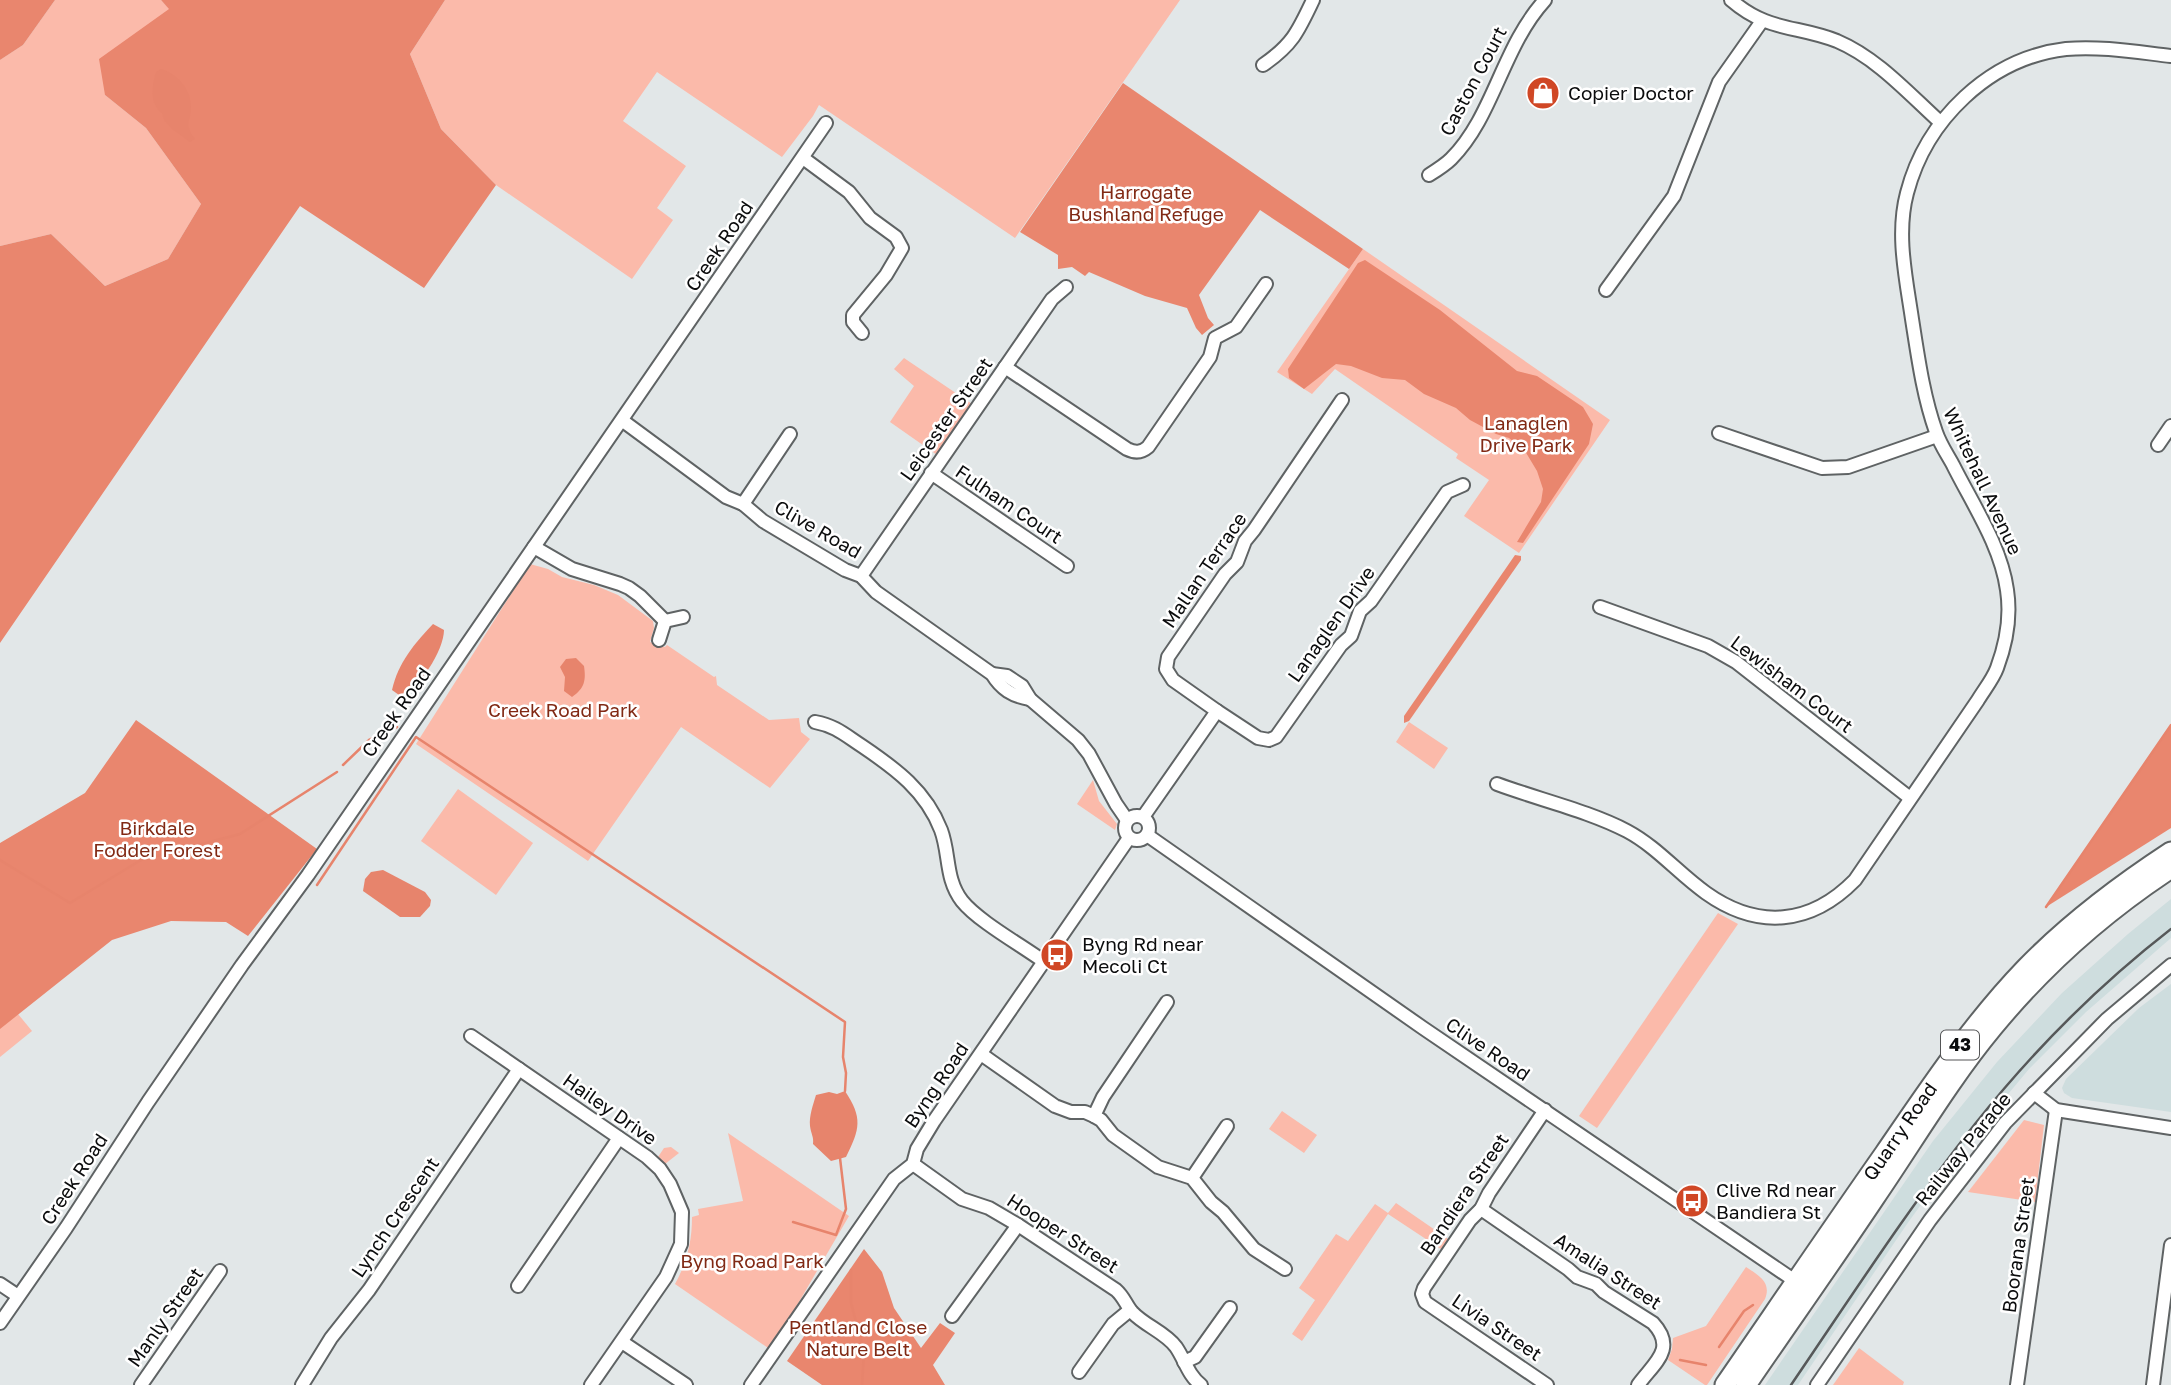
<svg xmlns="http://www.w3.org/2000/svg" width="2171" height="1385" font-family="'Golos Text',sans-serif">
<rect width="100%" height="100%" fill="#e2e7e8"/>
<g fill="#ceddde">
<polygon points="2171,899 2171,938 2086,1012 2029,1069 1954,1159 1907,1224 1798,1385 1765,1385 1933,1141 1997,1062 2062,993 2128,934"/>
<polygon points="2171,984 2171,1112 2072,1098 2064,1093 2062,1088 2066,1079 2139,1008"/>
</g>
<g fill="#fbbaaa">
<polygon points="55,0 161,0 170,9 105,95 146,128 201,204 168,259 105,286 51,234 0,246 0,60 23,45"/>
<polygon points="445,0 1180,0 1015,238 819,105 813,116 782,157 657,72 623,121 686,166 657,208 673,220 632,279 496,185 441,129 410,54"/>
<polygon points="1363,249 1610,420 1519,553 1464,516 1489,480 1456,458 1458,454 1335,369 1312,394 1277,372"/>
<polygon points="904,358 975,406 940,457 890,422 914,386 894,369"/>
<polygon points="530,564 548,569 562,577 594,585 618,595 653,621 654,628 650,642 665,647 667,645 714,677 716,676 717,685 769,720 799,718 801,732 810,739 770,788 681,727 588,861 416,744"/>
<polygon points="1409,722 1448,748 1434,769 1396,742"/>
<polygon points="1093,780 1099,801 1117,824 1115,830 1077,804"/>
<polygon points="458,789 533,843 496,895 421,841"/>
<polygon points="1718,913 1738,924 1597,1128 1579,1116"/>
<polygon points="18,1014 32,1031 0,1057 0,1028"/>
<polygon points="1282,1111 1317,1135 1304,1153 1269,1129"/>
<polygon points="2024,1120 2044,1125 2035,1202 1968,1192"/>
<path d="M728,1133L849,1216L771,1350L675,1284C687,1262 692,1242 692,1217L699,1215L698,1209L743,1201Z"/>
<polygon points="671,1147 679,1153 665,1164 658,1157 664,1148"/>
<polygon points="1396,1203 1454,1243 1447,1253 1388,1214 1302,1341 1292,1334 1315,1300 1299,1288 1336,1234 1348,1241 1375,1204 1388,1213"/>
<path d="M1746,1267C1758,1275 1772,1282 1765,1299L1707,1385H1705L1668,1360L1672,1349L1673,1338L1706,1326Z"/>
<polygon points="1859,1348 1904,1382 1903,1385 1833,1385"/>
</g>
<g fill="#e9866e">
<polygon points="0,0 55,0 23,45 0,60"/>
<polygon points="161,0 445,0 410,54 441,129 496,185 424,288 300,206 0,643 0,246 51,234 105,286 168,259 201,204 146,128 105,95 99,59 169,9"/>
<polygon points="1123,83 1363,249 1349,269 1260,210 1199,295 1208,318 1214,325 1202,335 1196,328 1187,308 1145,296 1089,272 1085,276 1072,267 1058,269 1058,255 1020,232"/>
<polygon points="1365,260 1440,310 1517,371 1537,376 1583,407 1593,424 1589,444 1523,543 1517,542 1541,502 1543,489 1537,471 1525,451 1509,438 1496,434 1470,420 1456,408 1424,394 1405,380 1382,378 1351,366 1336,364 1304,389 1289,378 1288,369 1358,263"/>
<polygon points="1515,555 1521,556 1521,560 1409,721 1404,723 1404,716"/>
<polygon points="136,720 317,849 248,936 226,922 171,921 112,940 0,1029 0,843 85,793"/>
<polygon points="2171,725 2171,828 2046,907"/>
<polygon points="864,1249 882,1272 894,1308 921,1348 940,1323 955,1333 933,1365 945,1385 822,1385 787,1361"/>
</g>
<g fill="#e7846c">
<path d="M161,69C178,74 191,90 191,107C191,122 183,123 195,139L190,142L172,129L164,120L162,113C149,103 152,86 156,72Z"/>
<path d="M433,624L444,630C444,650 419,690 399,695L392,690C398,663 414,644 433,624Z"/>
<path d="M576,658L584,666C586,680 585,688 572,697L564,691L565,677L560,667L566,659Z"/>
<polygon points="383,870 425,892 431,900 430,906 420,917 400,917 363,891 365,879 371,872"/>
<path d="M845,1091C863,1118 860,1129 846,1157L831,1161L813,1144C814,1137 811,1134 810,1126C809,1116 813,1105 816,1095L829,1092L837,1094Z"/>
</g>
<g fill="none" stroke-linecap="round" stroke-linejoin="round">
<g stroke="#e7846c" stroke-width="2.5">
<polyline points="343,765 369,740 397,727"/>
<polyline points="0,860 70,903 141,860 240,834 337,772"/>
<polyline points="317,885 416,737 845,1022 843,1057 846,1073 845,1091"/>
<polyline points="2046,907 2171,725"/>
<polyline points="793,1222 836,1235 846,1209 840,1158"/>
<polyline points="851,1270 851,1303 864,1352 862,1385"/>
<polyline points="1719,1347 1744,1311 1753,1305"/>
<polyline points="1680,1360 1706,1365"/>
</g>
<defs>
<g id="minor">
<path d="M1731,0C1768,32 1796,25 1837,41C1877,58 1908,93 1940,122"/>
<path d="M1263,65C1292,45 1298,32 1313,0"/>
<polyline points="803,158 849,192 870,218 896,237 902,248 886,275 853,315 853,322 862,333"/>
<path d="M1429,175C1437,170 1445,165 1451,159C1494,116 1502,47 1545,0"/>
<polyline points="1606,290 1674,196 1719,82 1762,21"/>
<path d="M1005,367L1127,449C1135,453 1141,453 1148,447L1210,357L1215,338L1236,327L1266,284"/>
<path d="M623,421L726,497L743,504L763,521L845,570L861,576L876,592L992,674C1001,689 1012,696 1030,699"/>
<polyline points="1719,433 1822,468 1848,467 1937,436"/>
<polyline points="2158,445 2171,426"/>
<polyline points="931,473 1067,566"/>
<polyline points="743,504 790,434"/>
<polyline points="534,547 572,569 620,584 629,588 640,596 665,621"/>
<polyline points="861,576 1052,299 1066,287"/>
<polyline points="1600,607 1708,646 1736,662 1910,798"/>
<polyline points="659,640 665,621 683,617"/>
<polyline points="992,674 1007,676 1022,686 1030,699 1078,740 1089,754 1116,804 1127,820"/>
<polyline points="1217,711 1258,738 1269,740 1276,737 1341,645 1351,636 1360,611 1371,601 1447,492 1463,485"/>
<path d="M815,722C836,726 845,735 862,746C896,769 926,791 941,830C950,854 945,879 962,901C978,921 1021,945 1043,961"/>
<path d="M1497,784C1537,799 1589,811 1627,831C1657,847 1679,874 1706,893C1758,930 1811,925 1855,880L1978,700C1984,690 1993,679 1997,668C2006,644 2011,616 2007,590C2001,546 1973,505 1953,465C1947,454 1940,444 1936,432C1923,395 1918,357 1912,319C1906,278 1896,234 1907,193C1926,120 1989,58 2066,49C2101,46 2136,52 2171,56"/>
<circle cx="1137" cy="828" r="12"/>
<polyline points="1143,817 1217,711 1173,680 1166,669 1168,657 1225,574 1237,562 1245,541 1254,530 1342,400"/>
<polyline points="1147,835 1423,1028 1801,1285"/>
<polyline points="471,1036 647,1157 660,1169 670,1184 682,1212 681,1244 666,1277 591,1385"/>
<polyline points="981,1054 1055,1106 1071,1112 1085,1112 1094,1116 1101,1120 1113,1135 1158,1167 1192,1178 1211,1202 1223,1212 1254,1249 1285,1269"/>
<polyline points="2034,1093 2056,1110 2171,1128"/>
<polyline points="1545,1110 1489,1193 1481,1209 1470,1220 1424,1288 1422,1294 1425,1302 1547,1385"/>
<polyline points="1094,1116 1103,1097 1167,1002"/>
<path d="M913,1164L962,1199L989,1208L1018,1225L1116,1290C1124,1297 1126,1305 1132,1312C1145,1326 1165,1332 1176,1347C1185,1360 1188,1375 1201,1385"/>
<polyline points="1192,1178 1227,1126"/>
<path d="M1481,1209L1568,1269L1577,1277L1596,1284L1604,1292L1653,1323C1677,1349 1654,1363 1638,1385"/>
<polyline points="0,1284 18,1296"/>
<polyline points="518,1286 619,1138"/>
<polyline points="952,1316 1018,1225"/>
<polyline points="0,1323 66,1228 148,1102 242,965 308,875 826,123"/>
<polyline points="622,1342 686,1385"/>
<polyline points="1184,1362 1195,1357 1230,1308"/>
<polyline points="1079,1372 1113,1324 1130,1310"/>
<polyline points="141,1385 220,1271"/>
<polyline points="302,1385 331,1338 369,1290 519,1069"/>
<polyline points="751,1385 894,1179 913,1164 917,1149 934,1121 1129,838"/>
<polyline points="1817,1385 1930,1220 2005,1123 2107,1019 2171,965"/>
<polyline points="2017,1385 2056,1110"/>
<polyline points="2153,1385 2171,1245"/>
</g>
<g id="primary">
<path id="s1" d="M1725,1385C1778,1308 1831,1230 1885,1153C1929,1089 1972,1024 2026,968C2070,923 2119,886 2171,852"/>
<path d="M1746,1385C1789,1322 1833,1260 1875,1197C1914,1140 1949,1080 1993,1027C2044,965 2104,912 2171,868"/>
</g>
</defs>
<use href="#minor" stroke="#5f6364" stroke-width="16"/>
<use href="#primary" stroke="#5f6364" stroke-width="23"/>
<use href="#minor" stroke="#fff" stroke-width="12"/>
<use href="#primary" stroke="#fff" stroke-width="19"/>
<path stroke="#565859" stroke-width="2.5" d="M1791,1385C1851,1297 1909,1207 1975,1124C2032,1052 2099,985 2171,929"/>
</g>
<defs>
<symbol id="shop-disc" viewBox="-11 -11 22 22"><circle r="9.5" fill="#d04725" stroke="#fff"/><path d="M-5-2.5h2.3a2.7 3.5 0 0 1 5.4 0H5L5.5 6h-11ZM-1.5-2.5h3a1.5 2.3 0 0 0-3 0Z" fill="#fff"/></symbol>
<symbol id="bus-disc" viewBox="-11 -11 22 22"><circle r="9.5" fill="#d04725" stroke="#fff"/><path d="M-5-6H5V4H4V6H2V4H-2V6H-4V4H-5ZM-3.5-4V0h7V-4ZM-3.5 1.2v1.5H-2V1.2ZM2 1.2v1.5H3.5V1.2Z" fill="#fff"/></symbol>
</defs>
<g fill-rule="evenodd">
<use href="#shop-disc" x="1524" y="74" width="38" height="38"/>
<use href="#bus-disc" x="1038" y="936" width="38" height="38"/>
<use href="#bus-disc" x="1673" y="1182" width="38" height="38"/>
</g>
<g text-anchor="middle" stroke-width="5" stroke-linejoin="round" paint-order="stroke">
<rect fill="#fff" stroke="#545556" stroke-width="2" x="1941" y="1030.5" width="38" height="29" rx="5"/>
<g font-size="18" font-weight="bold" fill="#0b0c0d">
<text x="1960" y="1051">43</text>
</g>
<g font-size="19" fill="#0b0c0d" stroke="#fff">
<text transform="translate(1473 81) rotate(-62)" y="7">Caston Court</text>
<text transform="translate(719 246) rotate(-56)" y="7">Creek Road</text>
<text transform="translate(946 419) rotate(-55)" y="7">Leicester Street</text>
<text transform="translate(1983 481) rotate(65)" y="7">Whitehall Avenue</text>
<text transform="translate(1009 504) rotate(34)" y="7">Fulham Court</text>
<text transform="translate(818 529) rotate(30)" y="7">Clive Road</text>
<text transform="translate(1204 570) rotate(-56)" y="7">Mallan Terrace</text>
<text transform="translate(1331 624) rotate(-55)" y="7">Lanaglen Drive</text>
<text transform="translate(1792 684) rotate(37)" y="7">Lewisham Court</text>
<text transform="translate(396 712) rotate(-55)" y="7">Creek Road</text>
<text transform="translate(1488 1049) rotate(34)" y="7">Clive Road</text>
<text transform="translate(936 1085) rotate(-56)" y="7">Byng Road</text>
<text transform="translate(610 1109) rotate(35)" y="7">Hailey Drive</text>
<text dy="7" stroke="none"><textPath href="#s1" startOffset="308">Quarry Road</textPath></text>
<text transform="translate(1963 1149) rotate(-51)" y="7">Railway Parade</text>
<text transform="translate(74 1179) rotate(-57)" y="7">Creek Road</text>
<text transform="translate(1464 1194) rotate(-56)" y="7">Bandiera Street</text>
<text transform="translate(395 1217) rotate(-56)" y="7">Lynch Crescent</text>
<text transform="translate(1063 1233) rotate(33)" y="7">Hooper Street</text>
<text transform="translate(2018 1245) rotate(-82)" y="7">Boorana Street</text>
<text transform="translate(1608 1271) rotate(33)" y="7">Amalia Street</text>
<text transform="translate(165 1317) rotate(-55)" y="7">Manly Street</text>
<text transform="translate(1497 1327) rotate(34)" y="7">Livia Street</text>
</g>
<g font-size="19" fill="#0b0c0d" stroke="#fff" text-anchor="start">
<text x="1568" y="100">Copier Doctor</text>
<text x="1082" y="951">Byng Rd near<tspan x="1082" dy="22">Mecoli Ct</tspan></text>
<text x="1716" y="1197">Clive Rd near<tspan x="1716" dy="22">Bandiera St</tspan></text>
</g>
<g font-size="19" fill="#812914" stroke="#fff">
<text x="1146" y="199">Harrogate<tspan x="1146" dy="22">Bushland Refuge</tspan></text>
<text x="1526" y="430">Lanaglen<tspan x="1526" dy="22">Drive Park</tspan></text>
<text x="563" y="717">Creek Road Park</text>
<text x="157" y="835">Birkdale<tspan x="157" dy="22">Fodder Forest</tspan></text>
<text x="752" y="1268">Byng Road Park</text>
<text x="858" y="1334">Pentland Close<tspan x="858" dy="22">Nature Belt</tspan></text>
</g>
</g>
</svg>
